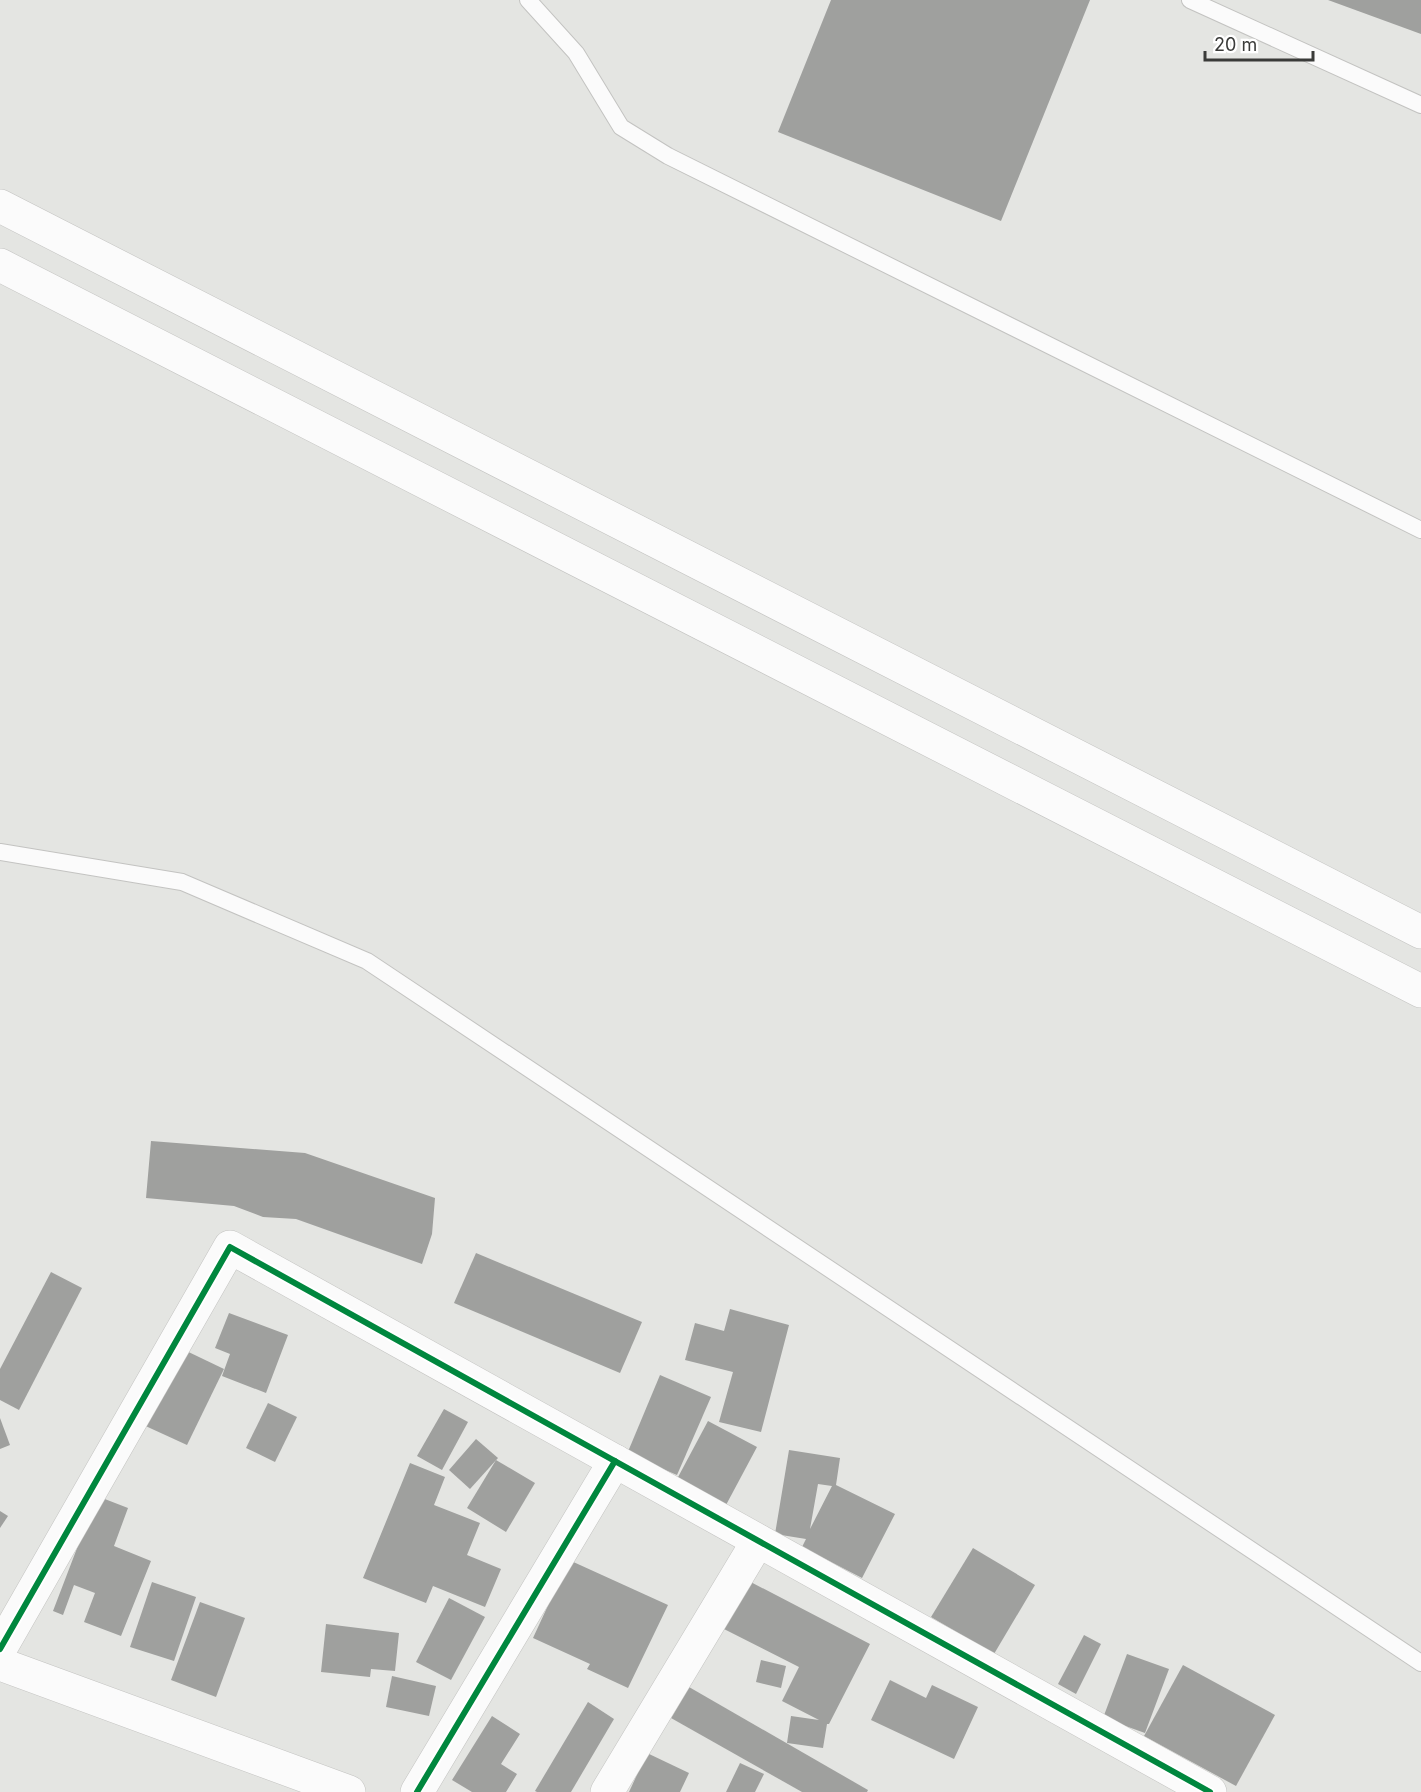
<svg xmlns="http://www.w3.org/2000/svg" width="1421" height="1792" font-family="Inter,sans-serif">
<rect width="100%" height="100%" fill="#e4e5e2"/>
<g fill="#9fa09e" fill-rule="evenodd">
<polygon points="831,0 1090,0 1001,221 778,132"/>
<polygon points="1328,0 1421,0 1421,34"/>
<polygon points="151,1141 305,1153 435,1198 432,1234 422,1264 296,1219 263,1217 234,1206 146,1198"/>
<polygon points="476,1253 642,1322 620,1373 454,1303"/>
<polygon points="51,1272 82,1288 19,1410 0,1400 0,1369"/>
<polygon points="730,1309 789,1325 761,1432 719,1422 733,1372 685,1360 695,1323 724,1331"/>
<polygon points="229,1313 288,1335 266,1393 222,1376 230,1354 215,1348"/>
<polygon points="176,1346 224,1369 187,1445 139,1423"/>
<polygon points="660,1375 711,1397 677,1475 627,1454"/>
<polygon points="268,1403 297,1417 275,1462 246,1448"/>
<polygon points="444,1409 468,1422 442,1470 417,1456"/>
<polygon points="0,1418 10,1445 0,1449"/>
<polygon points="708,1421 757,1447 726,1505 677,1479"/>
<polygon points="476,1439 498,1458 470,1489 449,1470"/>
<path d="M789,1450L840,1458L836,1485L895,1514L862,1578L802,1547L806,1539L775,1534ZM818,1484L832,1486L810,1529Z"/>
<polygon points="496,1460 535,1483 506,1532 467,1508"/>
<polygon points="410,1463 445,1477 434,1505 480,1523 467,1555 501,1569 485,1607 433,1586 426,1603 363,1578"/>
<polygon points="97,1496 128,1508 114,1546 151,1561 121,1636 84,1622 95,1593 74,1585 63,1615 53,1611"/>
<polygon points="0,1511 8,1516 0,1528"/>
<polygon points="973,1548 1035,1585 994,1654 931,1617"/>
<polygon points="569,1560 668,1605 628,1688 587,1669 590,1664 533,1638"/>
<polygon points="745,1579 870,1644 829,1724 827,1724 823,1748 787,1743 791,1716 819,1720 782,1701 799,1667 720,1627"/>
<polygon points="152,1582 196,1597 174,1661 130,1647"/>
<polygon points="449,1598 485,1617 451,1680 416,1662"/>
<polygon points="200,1602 245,1618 216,1697 171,1680"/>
<polygon points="326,1624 399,1633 395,1671 371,1669 370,1677 321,1672"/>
<polygon points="1084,1635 1101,1644 1076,1694 1058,1684"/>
<polygon points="1127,1654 1169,1669 1145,1733 1103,1718"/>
<polygon points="761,1660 786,1666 781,1688 756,1682"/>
<polygon points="1183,1665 1275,1715 1236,1786 1144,1736"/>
<polygon points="392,1676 436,1686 429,1716 386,1707"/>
<polygon points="890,1680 926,1698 932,1685 978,1707 954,1759 871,1720"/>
<polygon points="689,1687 868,1790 867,1792 802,1792 671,1718"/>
<polygon points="588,1702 614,1719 571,1792 537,1792 535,1791"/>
<polygon points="492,1716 520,1734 501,1764 517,1774 506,1792 472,1792 452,1780"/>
<polygon points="647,1753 689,1773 680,1792 629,1792"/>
<polygon points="740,1763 764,1774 755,1792 726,1792"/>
</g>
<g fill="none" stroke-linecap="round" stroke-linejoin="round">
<defs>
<g id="service">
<polyline points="528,0 576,53 621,127 668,156 1421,530"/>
<polyline points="1190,0 1421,105"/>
<polyline points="0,852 182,882 367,961 1421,1663"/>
</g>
<g id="minor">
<polyline points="0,1649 230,1247 1210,1792"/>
<polyline points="417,1792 615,1461"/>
<polyline points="607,1792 758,1541"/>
</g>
<polyline id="tertiary" points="0,1664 349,1792"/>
<g id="secondary">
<polyline points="0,206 1421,932"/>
<polyline points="0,265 1421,991"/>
</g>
</defs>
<use href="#service" stroke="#c3c3c1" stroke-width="18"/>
<use href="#minor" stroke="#c3c3c1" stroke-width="34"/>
<use href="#tertiary" stroke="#c3c3c1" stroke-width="34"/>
<use href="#secondary" stroke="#c3c3c1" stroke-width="34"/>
<use href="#service" stroke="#fbfbfb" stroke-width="16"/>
<use href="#minor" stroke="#fbfbfb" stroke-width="33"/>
<use href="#tertiary" stroke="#fbfbfb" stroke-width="33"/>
<use href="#secondary" stroke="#fbfbfb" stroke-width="33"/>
<defs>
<g id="cycleway">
<polyline points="0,1649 230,1247 1210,1792"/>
<polyline points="417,1792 615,1461"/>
</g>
</defs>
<use href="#cycleway" stroke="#fff" stroke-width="10"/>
<use href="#cycleway" stroke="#00873e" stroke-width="6"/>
</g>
<path d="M1205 51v9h108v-9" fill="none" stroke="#3a3b39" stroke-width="3"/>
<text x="1214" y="51" font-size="18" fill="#3a3b39" stroke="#ffffff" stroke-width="4.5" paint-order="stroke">20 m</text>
</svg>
